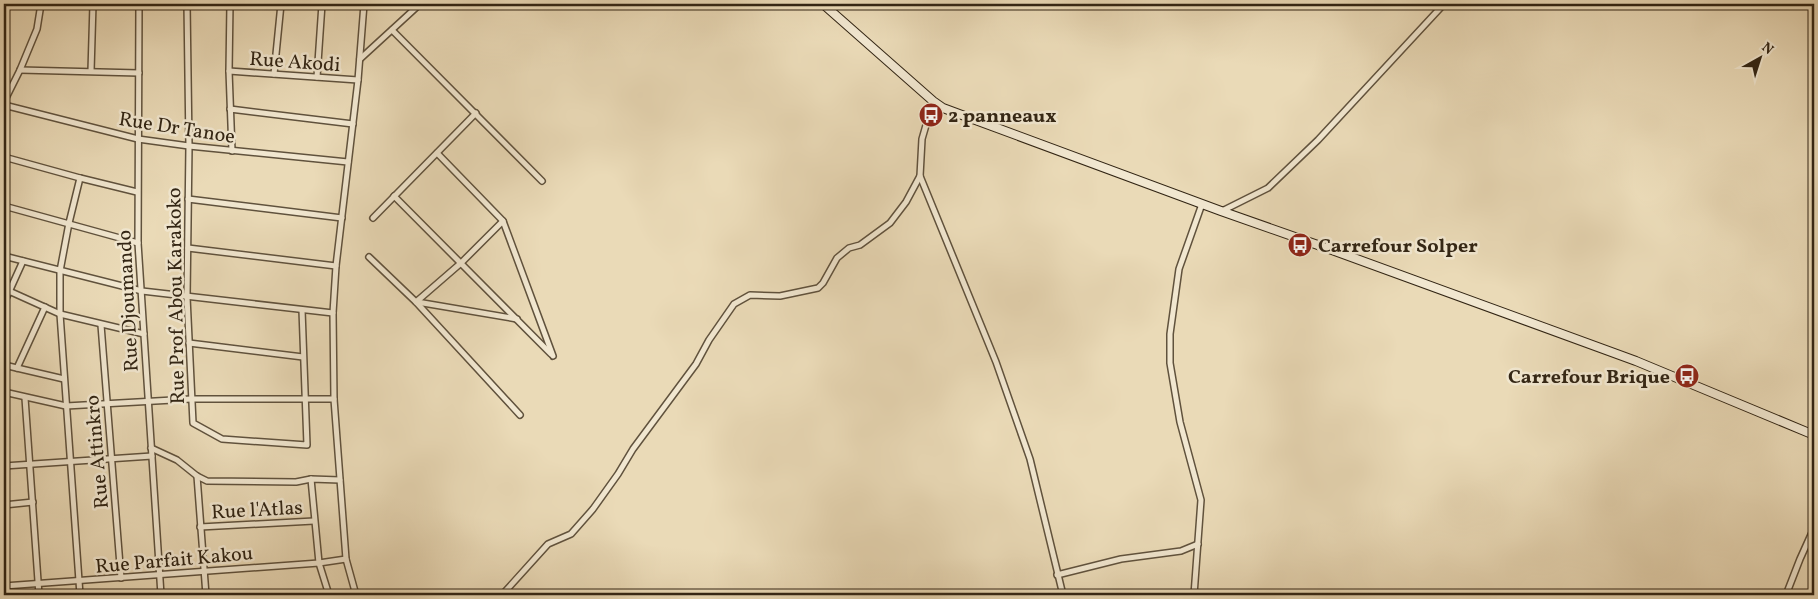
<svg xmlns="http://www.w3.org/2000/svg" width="1818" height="599" font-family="Vollkorn,serif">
<rect width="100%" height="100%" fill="#eadab7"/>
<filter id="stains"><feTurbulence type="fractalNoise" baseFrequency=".004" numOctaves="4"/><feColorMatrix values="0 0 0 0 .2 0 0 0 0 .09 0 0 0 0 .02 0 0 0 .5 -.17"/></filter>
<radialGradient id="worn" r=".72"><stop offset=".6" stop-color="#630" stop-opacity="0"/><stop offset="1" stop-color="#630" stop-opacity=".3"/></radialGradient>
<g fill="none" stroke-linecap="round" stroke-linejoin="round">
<defs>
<g id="street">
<polyline points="139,4 138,243 161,595"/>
<polyline points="187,4 189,146 187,297 193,423 222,439 307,445 302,310"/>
<polyline points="230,4 229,71 232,151"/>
<polyline points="392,30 542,181"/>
<polyline points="360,59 420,4"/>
<polyline points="20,70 139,73"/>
<polyline points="91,71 93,4"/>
<polyline points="229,71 358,80"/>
<polyline points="274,74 281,4"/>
<polyline points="317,77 322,4"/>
<polyline points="933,101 922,139 920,176 996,362 1030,459 1063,595"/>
<polyline points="4,102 20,70 37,29 41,4"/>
<polyline points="4,105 138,139 189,146 348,162"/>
<polyline points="230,109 353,124"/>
<polyline points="437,153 503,221 553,356"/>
<polyline points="4,157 80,178 137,192"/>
<polyline points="80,178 69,223 60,271 60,314 80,595"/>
<polyline points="394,196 551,354"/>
<polyline points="188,199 342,218"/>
<polyline points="4,206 138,243"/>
<polyline points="1222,211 1268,188 1318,140 1444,4"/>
<polyline points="373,218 476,113"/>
<polyline points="188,248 336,266"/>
<polyline points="4,256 142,291 333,313"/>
<polyline points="369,257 416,302 520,415"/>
<polyline points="9,291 60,314 144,334"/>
<polyline points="416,302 461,263 503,221"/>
<polyline points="417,302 517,319"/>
<polyline points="4,303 23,261"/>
<polyline points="101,325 121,578"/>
<polyline points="189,343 303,357"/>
<polyline points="4,365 64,379"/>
<polyline points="17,368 45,307"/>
<polyline points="4,392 66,406 191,399 334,399"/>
<polyline points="25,398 39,595"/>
<polyline points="151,448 177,460 197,476 207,481 296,482 311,479 340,480"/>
<polyline points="4,466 152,456"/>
<polyline points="197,476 206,595"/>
<polyline points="311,479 319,563 329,595"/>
<polyline points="4,505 33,502"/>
<polyline points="200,527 314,521"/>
<polyline points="1057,575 1121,559 1181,551 1198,544"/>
<polyline points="4,586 319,563 346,559"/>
<polyline points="356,595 346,559 334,399 333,313 336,266 358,80 364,4"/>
<polyline points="502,595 548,544 571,534 593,509 618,474 633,449 696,364 709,340 734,304 750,295 780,296 818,288 823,283 837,258 849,248 860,245 890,223 906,202 920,176"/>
<polyline points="1194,595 1201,500 1180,422 1170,363 1170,334 1179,269 1202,204"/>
<polyline points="1786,595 1800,559 1814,528"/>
</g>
<polyline id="secondary" points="823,4 933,101 943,108 1221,211 1332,250 1636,361 1814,435"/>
</defs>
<use href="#street" stroke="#60523d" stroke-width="8"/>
<use href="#secondary" stroke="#322514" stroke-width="10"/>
<use href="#street" stroke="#f1e7d0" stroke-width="5"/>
<use href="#secondary" stroke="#f1e7d0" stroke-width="8"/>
</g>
<defs>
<symbol id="bus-disc" viewBox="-11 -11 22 22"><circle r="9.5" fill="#8f2418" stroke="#f1e7d0"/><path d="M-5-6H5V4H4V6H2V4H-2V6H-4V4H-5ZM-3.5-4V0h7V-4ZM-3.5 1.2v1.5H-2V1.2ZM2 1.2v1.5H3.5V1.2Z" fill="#fff"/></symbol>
</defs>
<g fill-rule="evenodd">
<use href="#bus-disc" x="917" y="101" width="28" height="28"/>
<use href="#bus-disc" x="1286" y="231" width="28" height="28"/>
<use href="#bus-disc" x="1673" y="362" width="28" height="28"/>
</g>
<g text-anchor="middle" stroke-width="5" stroke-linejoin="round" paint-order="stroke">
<g font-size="20" fill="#322514" stroke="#f1e7d0">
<text transform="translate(295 61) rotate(4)" y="7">Rue Akodi</text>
<text transform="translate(177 127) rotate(9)" y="7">Rue Dr Tanoe</text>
<text transform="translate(175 296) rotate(-91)" y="7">Rue Prof Abou Karakoko</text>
<text transform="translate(127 301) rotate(-93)" y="7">Rue Djoumando</text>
<text transform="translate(96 452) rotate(-95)" y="7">Rue Attinkro</text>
<text transform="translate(257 509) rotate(-3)" y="7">Rue l'Atlas</text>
<text transform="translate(174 559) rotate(-5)" y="7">Rue Parfait Kakou</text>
</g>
<g font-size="20" font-weight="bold" fill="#322514" stroke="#f1e7d0" text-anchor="start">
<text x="948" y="122">2 panneaux</text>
<text x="1318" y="252">Carrefour Solper</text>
<text x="1670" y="383" text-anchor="end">Carrefour Brique</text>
</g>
</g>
<rect width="1818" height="599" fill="none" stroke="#eadab7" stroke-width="20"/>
<rect x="5" y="5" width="1808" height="589" fill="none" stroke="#322514" stroke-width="2.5"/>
<rect x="10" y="10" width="1798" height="579" fill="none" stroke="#322514"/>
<g transform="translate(1760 58) rotate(39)" stroke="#f1e7d0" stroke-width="4" paint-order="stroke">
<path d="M0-4L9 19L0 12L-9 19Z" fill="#322514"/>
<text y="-8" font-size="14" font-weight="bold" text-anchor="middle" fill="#322514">N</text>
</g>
<rect width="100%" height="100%" filter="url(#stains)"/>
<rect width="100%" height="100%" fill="url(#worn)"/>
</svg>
